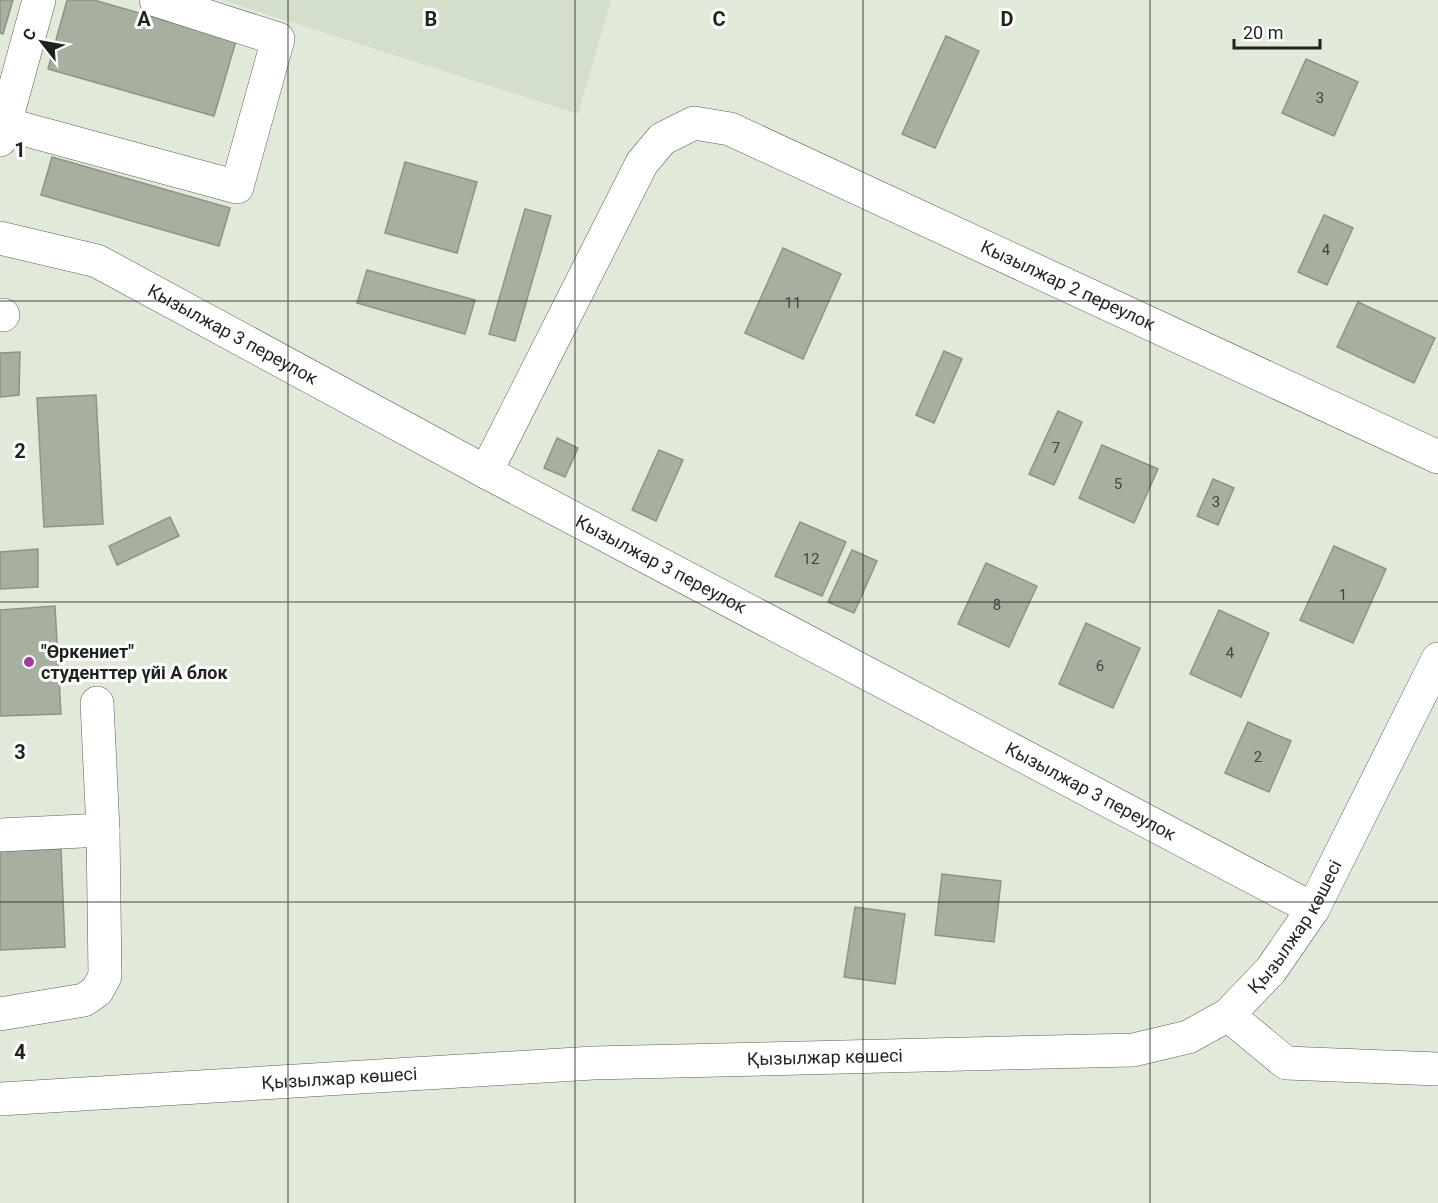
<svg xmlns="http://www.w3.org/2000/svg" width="1438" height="1203" font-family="Roboto,sans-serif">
<rect width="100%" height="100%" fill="#e1e9db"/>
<polygon fill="#d3dfca" points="222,0 611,0 578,114"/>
<g fill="#a7afa1" stroke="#8d9487" stroke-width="1.5">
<polygon points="0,0 13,0 3,34 0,33"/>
<polygon points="67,0 94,0 236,41 214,116 48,69"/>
<polygon points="946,36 979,51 935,148 902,134"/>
<polygon points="1306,59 1358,82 1334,136 1282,113"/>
<polygon points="52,157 230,208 219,246 41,195"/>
<polygon points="405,162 477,182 457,253 385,233"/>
<polygon points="525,209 551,216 515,341 489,334"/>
<polygon points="1324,215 1353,228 1327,285 1298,272"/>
<polygon points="783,248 841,274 803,359 745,333"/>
<polygon points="367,270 475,300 465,334 357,303"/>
<polygon points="1358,302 1435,338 1414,383 1337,347"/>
<polygon points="944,351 962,359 934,423 916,415"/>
<polygon points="20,352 19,395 0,397 0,353"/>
<polygon points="96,395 103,524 44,527 37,398"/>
<polygon points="1058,411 1082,422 1054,485 1029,474"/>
<polygon points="557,438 578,448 565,477 544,468"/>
<polygon points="1102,445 1158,469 1134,523 1079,498"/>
<polygon points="659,450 683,460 656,521 632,510"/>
<polygon points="1213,479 1234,488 1218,525 1197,516"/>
<polygon points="170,517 179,536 117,565 109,546"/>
<polygon points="800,522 846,542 822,596 775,576"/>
<polygon points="1334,546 1386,569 1353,643 1300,620"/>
<polygon points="38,549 38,587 0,589 0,552"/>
<polygon points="852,550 877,561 854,613 828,602"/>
<polygon points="986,563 1037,586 1009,647 958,624"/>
<polygon points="55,606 61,714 0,716 0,610"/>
<polygon points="1219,610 1269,633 1241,697 1190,674"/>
<polygon points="1086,623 1140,648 1113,708 1059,684"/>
<polygon points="1248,722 1291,741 1269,792 1225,773"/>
<polygon points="61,849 65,947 0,950 0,851"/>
<polygon points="942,874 1001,881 994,942 935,935"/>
<polygon points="855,907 905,914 895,984 844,977"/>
</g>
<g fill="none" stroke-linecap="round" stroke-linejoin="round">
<defs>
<g id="minor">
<polyline points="5,124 39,0"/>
<polyline points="0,140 5,124 237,187 278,39 156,0"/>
<path id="s1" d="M0,238L97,261L486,472L1313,909"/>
<polyline points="0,315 3,315"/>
<path id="s2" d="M486,472L642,163L662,139L694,123L730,129L1438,457"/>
<polyline points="0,835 103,830"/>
<polyline points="0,1014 84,1000 97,991 105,976 103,830 97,703"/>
<polyline points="1228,1015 1286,1063 1438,1069"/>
<path id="s3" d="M0,1099L593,1063L1133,1050L1188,1037L1228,1015L1271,970L1313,909L1438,659"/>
</g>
</defs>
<use href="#minor" stroke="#596054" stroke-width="34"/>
<use href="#minor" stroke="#fff" stroke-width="33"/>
</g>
<path fill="none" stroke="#1f221d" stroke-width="1.5" stroke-opacity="0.55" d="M288,0V1203M575,0V1203M863,0V1203M1150,0V1203M0,301H1438M0,602H1438M0,902H1438"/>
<circle fill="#a33b9d" stroke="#fff" stroke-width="2" cx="29" cy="662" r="6"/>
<g text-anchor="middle" stroke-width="6" stroke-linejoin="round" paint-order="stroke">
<g font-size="15" fill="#41453e">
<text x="1320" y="103">3</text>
<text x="1326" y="255">4</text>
<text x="793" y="308">11</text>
<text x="1056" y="453">7</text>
<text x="1118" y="489">5</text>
<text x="1216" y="507">3</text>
<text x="811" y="564">12</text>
<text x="1343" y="600">1</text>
<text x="997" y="610">8</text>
<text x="1230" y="658">4</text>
<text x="1100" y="671">6</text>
<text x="1258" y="762">2</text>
</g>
<g font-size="18" fill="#1f221d" stroke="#fff">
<text dy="6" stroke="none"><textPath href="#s2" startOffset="822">Кызылжар 2 переулок</textPath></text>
<text dy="6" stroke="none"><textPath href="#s1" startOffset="254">Кызылжар 3 переулок</textPath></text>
<text dy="6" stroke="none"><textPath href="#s1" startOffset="740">Кызылжар 3 переулок</textPath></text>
<text dy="6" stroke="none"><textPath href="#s1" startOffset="1226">Кызылжар 3 переулок</textPath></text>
<text dy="6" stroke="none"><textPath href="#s3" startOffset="1348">Қызылжар көшесі</textPath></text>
<text dy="6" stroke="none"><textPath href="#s3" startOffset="826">Қызылжар көшесі</textPath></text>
<text dy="6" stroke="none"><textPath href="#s3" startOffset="340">Қызылжар көшесі</textPath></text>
</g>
<g font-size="18" font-weight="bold" fill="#1f221d" stroke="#fff" text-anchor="start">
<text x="41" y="658">"Өркениет"<tspan x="41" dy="21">студенттер үйі А блок</tspan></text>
</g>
</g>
<g font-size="20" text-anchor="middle" font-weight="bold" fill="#1f221d" stroke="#fff" stroke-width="6" stroke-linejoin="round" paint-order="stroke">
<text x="144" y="26">A</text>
<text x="431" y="26">B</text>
<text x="719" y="26">C</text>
<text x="1007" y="26">D</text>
<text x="20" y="157">1</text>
<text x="20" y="458">2</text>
<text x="20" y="759">3</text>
<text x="20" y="1059">4</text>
</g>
<g transform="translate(42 42) rotate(301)" stroke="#ffffff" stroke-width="4.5" paint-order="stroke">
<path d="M0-4.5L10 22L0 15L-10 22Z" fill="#1f221d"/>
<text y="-9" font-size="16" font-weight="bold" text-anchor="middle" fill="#1f221d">С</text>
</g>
<path d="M1234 39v9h86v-9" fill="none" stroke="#1f221d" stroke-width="3"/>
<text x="1243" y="39" font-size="18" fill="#1f221d" stroke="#ffffff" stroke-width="4.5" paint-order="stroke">20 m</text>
</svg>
